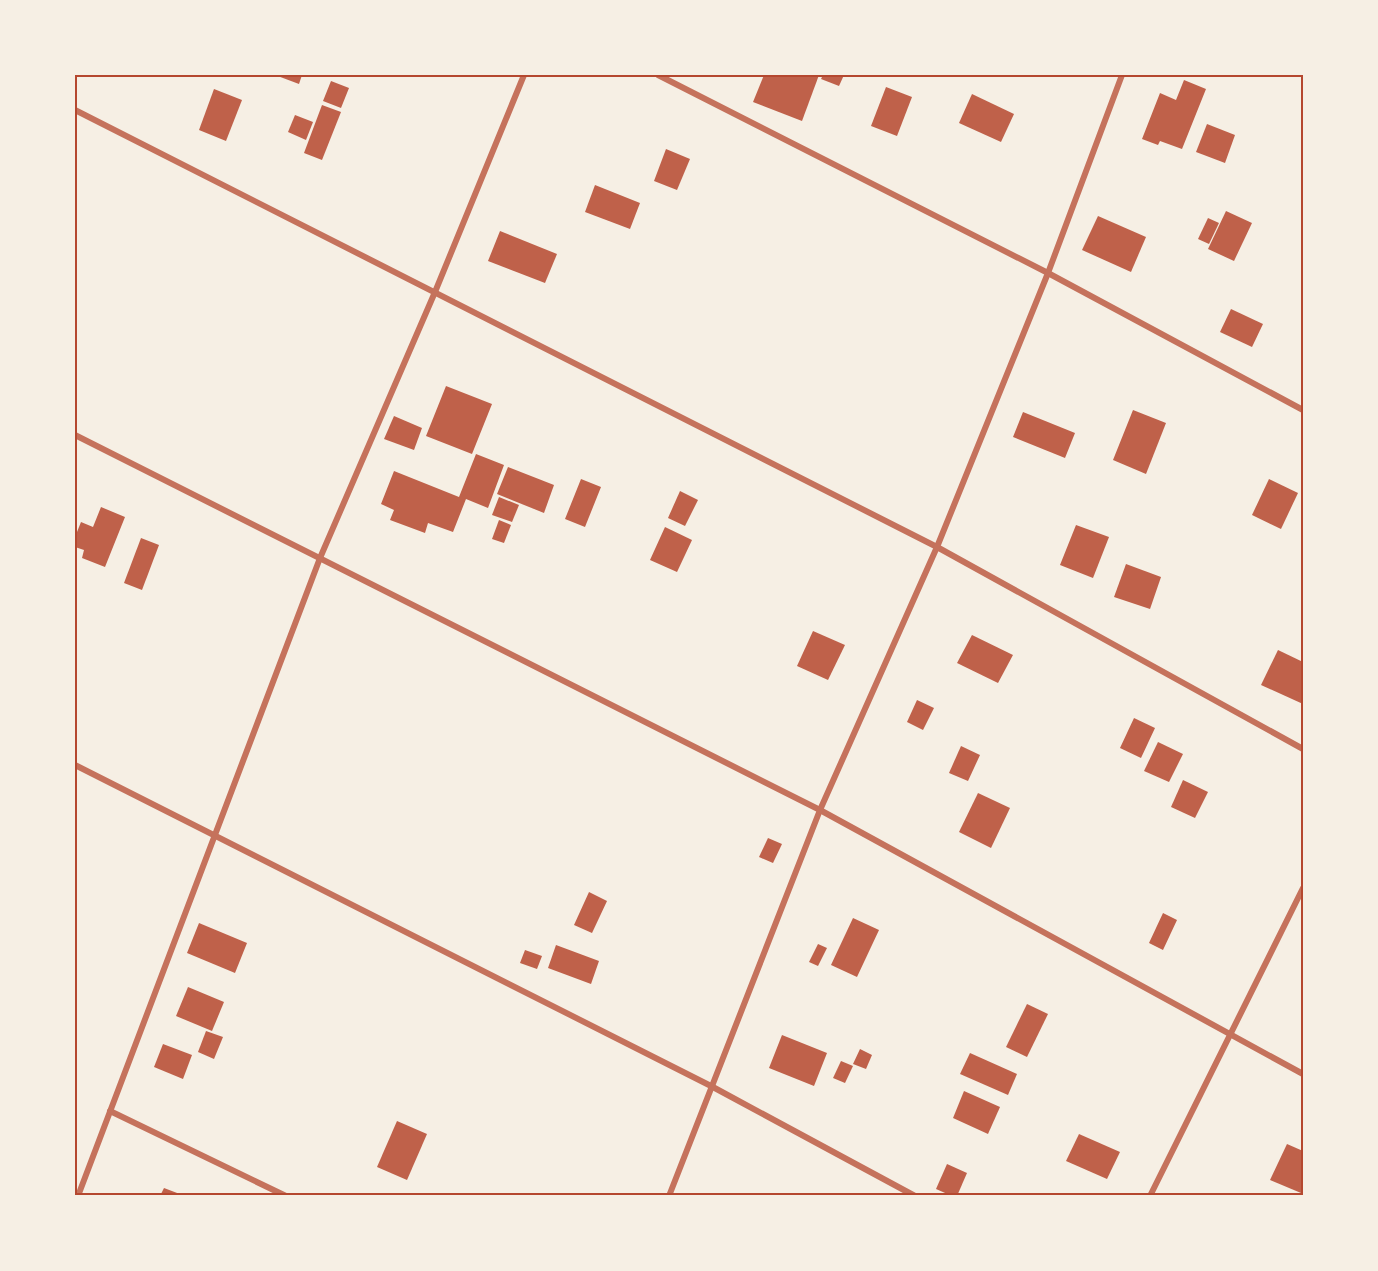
<svg xmlns="http://www.w3.org/2000/svg" width="1378" height="1271" font-family="Arial,sans-serif">
<rect width="100%" height="100%" fill="#f6efe4"/>
<g fill="#bf614a">
<polygon points="275,75 302,75 299,84"/>
<polygon points="764,75 819,75 802,121 753,102"/>
<polygon points="823,75 844,75 839,86 821,79"/>
<polygon points="1184,80 1206,89 1182,149 1160,141 1158,145 1142,139 1160,93 1176,100"/>
<polygon points="331,81 349,88 341,108 323,101"/>
<polygon points="886,87 912,97 897,136 871,126"/>
<polygon points="214,89 242,100 226,141 199,130"/>
<polygon points="972,94 1014,114 1001,142 959,123"/>
<polygon points="322,105 341,112 322,160 304,153"/>
<polygon points="295,115 313,122 306,140 288,132"/>
<polygon points="1207,124 1235,135 1225,163 1196,152"/>
<polygon points="666,149 690,159 677,190 654,181"/>
<polygon points="595,185 640,203 630,229 585,212"/>
<polygon points="1226,211 1252,223 1234,261 1208,249"/>
<polygon points="1098,216 1146,237 1131,272 1082,250"/>
<polygon points="1208,218 1219,223 1209,244 1198,239"/>
<polygon points="500,231 557,254 545,283 488,261"/>
<polygon points="1231,309 1263,324 1252,347 1220,332"/>
<polygon points="446,386 492,404 472,454 426,436"/>
<polygon points="1133,410 1166,423 1146,474 1113,460"/>
<polygon points="1023,412 1075,433 1065,458 1013,437"/>
<polygon points="394,416 422,428 414,450 384,439"/>
<polygon points="476,454 504,465 488,508 466,499 453,532 428,523 425,533 390,520 394,510 381,504 394,471 459,497"/>
<polygon points="508,467 554,485 544,513 497,494"/>
<polygon points="581,479 601,487 585,527 565,519"/>
<polygon points="1269,479 1298,493 1281,529 1252,515"/>
<polygon points="680,491 698,500 685,526 668,518"/>
<polygon points="499,497 519,505 512,522 492,515"/>
<polygon points="101,507 125,517 105,567 82,558 84,550 75,547 75,537 81,522 93,527"/>
<polygon points="499,520 511,525 504,543 492,539"/>
<polygon points="1076,525 1109,537 1093,578 1060,565"/>
<polygon points="665,527 692,540 677,572 650,560"/>
<polygon points="141,538 159,545 142,590 124,583"/>
<polygon points="1126,564 1161,577 1150,609 1114,597"/>
<polygon points="813,631 845,645 828,680 797,666"/>
<polygon points="972,635 1013,655 998,683 957,663"/>
<polygon points="1278,650 1303,662 1303,704 1261,685"/>
<polygon points="917,700 934,708 923,730 907,722"/>
<polygon points="1134,718 1155,728 1141,758 1120,748"/>
<polygon points="1158,742 1183,754 1169,782 1144,771"/>
<polygon points="961,746 980,755 968,781 949,773"/>
<polygon points="1183,780 1208,792 1195,818 1171,807"/>
<polygon points="978,793 1010,808 991,848 959,832"/>
<polygon points="768,838 782,844 773,863 759,857"/>
<polygon points="589,892 607,901 592,933 574,925"/>
<polygon points="1163,913 1177,920 1163,950 1149,943"/>
<polygon points="853,918 879,930 857,977 831,965"/>
<polygon points="199,923 247,943 235,973 187,953"/>
<polygon points="818,944 827,948 818,966 809,962"/>
<polygon points="556,945 599,961 591,984 548,968"/>
<polygon points="525,950 542,956 537,969 520,963"/>
<polygon points="188,987 224,1002 212,1031 176,1016"/>
<polygon points="1027,1004 1048,1014 1027,1057 1006,1047"/>
<polygon points="206,1031 223,1037 214,1059 198,1052"/>
<polygon points="782,1035 827,1053 814,1086 769,1068"/>
<polygon points="163,1044 192,1055 183,1079 154,1067"/>
<polygon points="860,1049 872,1055 866,1069 853,1064"/>
<polygon points="970,1053 1017,1074 1008,1095 960,1074"/>
<polygon points="841,1061 853,1066 845,1083 833,1078"/>
<polygon points="964,1091 1000,1107 988,1134 953,1118"/>
<polygon points="397,1121 427,1134 407,1180 377,1167"/>
<polygon points="1079,1134 1120,1152 1107,1179 1066,1161"/>
<polygon points="1287,1144 1303,1151 1303,1188 1301,1193 1270,1180"/>
<polygon points="947,1164 967,1173 957,1196 952,1196 936,1189"/>
<polygon points="164,1188 185,1196 160,1196"/>
</g>
<g fill="none" stroke-linecap="round" stroke-linejoin="round">
<g stroke="#c5725c" stroke-width="6">
<polyline points="658,75 1048,273 1303,410"/>
<polyline points="75,110 937,547 1303,749"/>
<polyline points="75,435 820,810 1303,1074"/>
<polyline points="75,765 711,1086 915,1196"/>
<polyline points="110,1111 286,1196"/>
<polyline points="78,1196 320,558 435,292 524,75"/>
<polyline points="669,1196 820,810 937,547 1048,273 1122,75"/>
<polyline points="1150,1196 1303,888"/>
</g>
</g>
<rect width="1378" height="1271" fill="none" stroke="#f6efe4" stroke-width="153"/>
<rect x="76" y="76" width="1226" height="1118" fill="none" stroke="#b5482f" stroke-width="2"/>
</svg>
